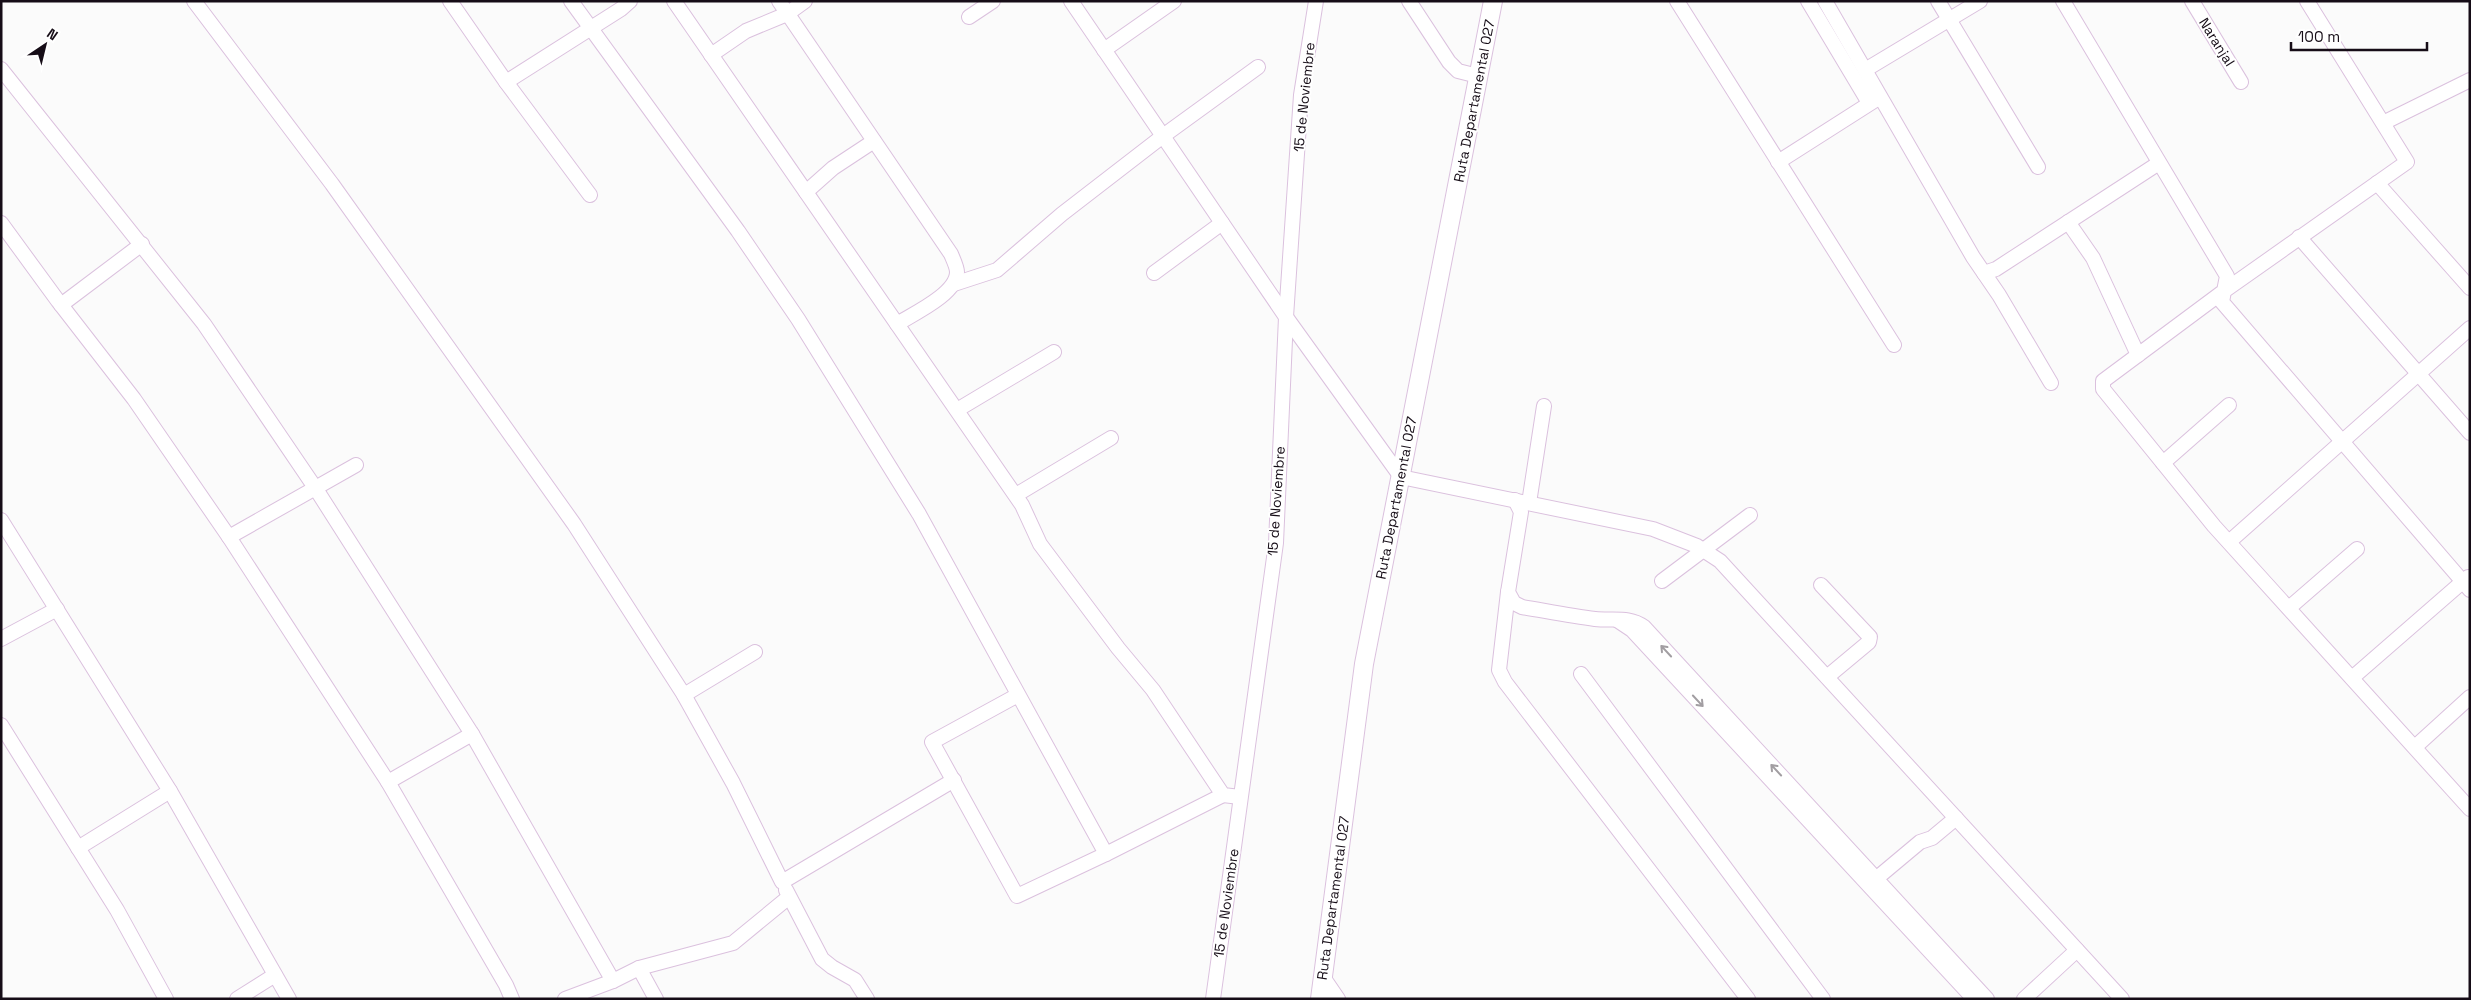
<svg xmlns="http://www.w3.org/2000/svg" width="2471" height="1000" font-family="'Space Grotesk',sans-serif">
<rect width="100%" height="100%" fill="#fbfbfb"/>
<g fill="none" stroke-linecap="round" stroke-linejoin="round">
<defs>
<g id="minor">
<polyline points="194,1 332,184 574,524 684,695 733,783 782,882 954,780"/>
<polyline points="450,1 506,82 590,195"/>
<polyline points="571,1 738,231 798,319 919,514 1106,854 1017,896 932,742 1018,695"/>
<polyline points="674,1 1022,505 1040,544 1118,648 1153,690 1223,795 1240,797"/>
<path d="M779,1L951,254C953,259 957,267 957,272C957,294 913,314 897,324"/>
<polyline points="1071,1 1286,317 1401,477 1653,529 1697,546 1720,561 2122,999"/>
<polyline points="1409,1 1449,62 1458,71 1478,76"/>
<polyline points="1677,1 1894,345"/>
<polyline points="1808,1 1869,103"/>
<polyline points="1825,1 1973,257 1999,295 2051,383"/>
<polyline points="1938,1 2038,167"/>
<polyline points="2063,1 2227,276 2224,291 2103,381 2103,389 2214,526 2470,809"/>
<polyline points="2192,1 2241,82"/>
<polyline points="2307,1 2407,162 2224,291 2222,302 2470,590"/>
<polyline points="969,17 993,1"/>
<polyline points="1104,50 1174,1"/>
<polyline points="711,55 746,31 787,14 805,1"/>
<polyline points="1,69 204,324 316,489 472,734 613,981"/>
<polyline points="1865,70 1980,1"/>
<polyline points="506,82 621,9 630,1"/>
<polyline points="2383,123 2470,80"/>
<polyline points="1778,162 1880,97"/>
<polyline points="2377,183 2470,288"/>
<polyline points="806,192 833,168 874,141"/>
<polyline points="2068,222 2093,258 2138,355"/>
<polyline points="1,223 58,301 134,399 229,537 388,782 506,985 512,999"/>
<polyline points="2299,237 2470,433"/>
<polyline points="1154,273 1222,223"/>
<polyline points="1984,273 1996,269 2159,163"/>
<polyline points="954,284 997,270 1062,214 1163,136 1258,67"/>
<polyline points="61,305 142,244"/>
<polyline points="957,410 1054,352"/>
<polyline points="2163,463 2229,405"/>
<polyline points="1016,495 1111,438"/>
<path d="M1515,500L1521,512L1508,592L1514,603L1522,607C1546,611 1571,616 1595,619C1613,621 1629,616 1644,627L1987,999"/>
<polyline points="1529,503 1544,406"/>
<polyline points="1,520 170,791 289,999"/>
<polyline points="229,537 356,465"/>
<polyline points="2229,542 2470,328"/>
<polyline points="1662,581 1750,515"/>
<polyline points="1821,585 1870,637 1869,642 1827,677"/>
<polyline points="1508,592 1499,670 1505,682 1748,999"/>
<polyline points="2289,608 2357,549"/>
<polyline points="1617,620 1632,630 1974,999"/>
<polyline points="1,639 57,609"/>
<polyline points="1581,674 1823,999"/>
<polyline points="2352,678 2468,577"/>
<polyline points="684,695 755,652"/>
<polyline points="1,725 117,910 166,999"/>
<polyline points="2415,747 2470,697"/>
<polyline points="388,782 472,734"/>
<polyline points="78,848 170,791"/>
<polyline points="1106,854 1223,795"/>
<polyline points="1871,883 1920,842 1932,838 1956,818"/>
<polyline points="786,890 822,959 832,967 855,980 867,999"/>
<polyline points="639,968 656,999"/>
<polyline points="1323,977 1338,999"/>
<polyline points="237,999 275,975"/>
<polyline points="565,999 613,981 639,968 733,943 789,897"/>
<polyline points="1213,999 1276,543 1286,317 1301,95 1316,1"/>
<polyline points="2024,999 2077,950"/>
</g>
<polyline id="major" points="1320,999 1364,664 1493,1"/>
</defs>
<use href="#minor" stroke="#dbc1de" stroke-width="16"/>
<use href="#major" stroke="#dbc1de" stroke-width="20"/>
<use href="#minor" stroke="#fff" stroke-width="14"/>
<use href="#major" stroke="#fff" stroke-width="18"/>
</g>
<defs><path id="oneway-shaft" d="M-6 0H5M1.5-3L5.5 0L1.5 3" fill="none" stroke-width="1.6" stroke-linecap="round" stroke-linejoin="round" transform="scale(1.25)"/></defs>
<g stroke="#a29ea2">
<use href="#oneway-shaft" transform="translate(1666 651) rotate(-133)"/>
<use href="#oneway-shaft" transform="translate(1698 701) rotate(47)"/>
<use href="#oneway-shaft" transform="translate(1776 770) rotate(-133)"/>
</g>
<g text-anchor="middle" stroke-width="4" stroke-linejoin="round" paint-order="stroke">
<g font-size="14" fill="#160d17" stroke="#fff">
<text transform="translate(2217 42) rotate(58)" y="5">Naranjal</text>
<text transform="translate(1304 97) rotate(-84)" y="5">15 de Noviembre</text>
<text transform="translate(1474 101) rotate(-79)" y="5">Ruta Departamental 027</text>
<text transform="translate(1396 498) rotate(-79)" y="5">Ruta Departamental 027</text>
<text transform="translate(1276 501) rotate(-86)" y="5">15 de Noviembre</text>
<text transform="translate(1333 898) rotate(-82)" y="5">Ruta Departamental 027</text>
<text transform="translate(1226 903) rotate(-82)" y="5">15 de Noviembre</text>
</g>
</g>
<rect width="2471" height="1000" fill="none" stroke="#160d17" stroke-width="5"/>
<g transform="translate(45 45) rotate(35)" stroke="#ffffff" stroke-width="4" paint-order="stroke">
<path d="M0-4L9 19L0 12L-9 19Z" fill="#160d17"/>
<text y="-8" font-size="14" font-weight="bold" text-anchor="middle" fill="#160d17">N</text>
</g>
<path d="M2291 42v8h136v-8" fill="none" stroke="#160d17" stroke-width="2.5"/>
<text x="2298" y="42" font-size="15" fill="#160d17" stroke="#ffffff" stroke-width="4" paint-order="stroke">100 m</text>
</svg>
